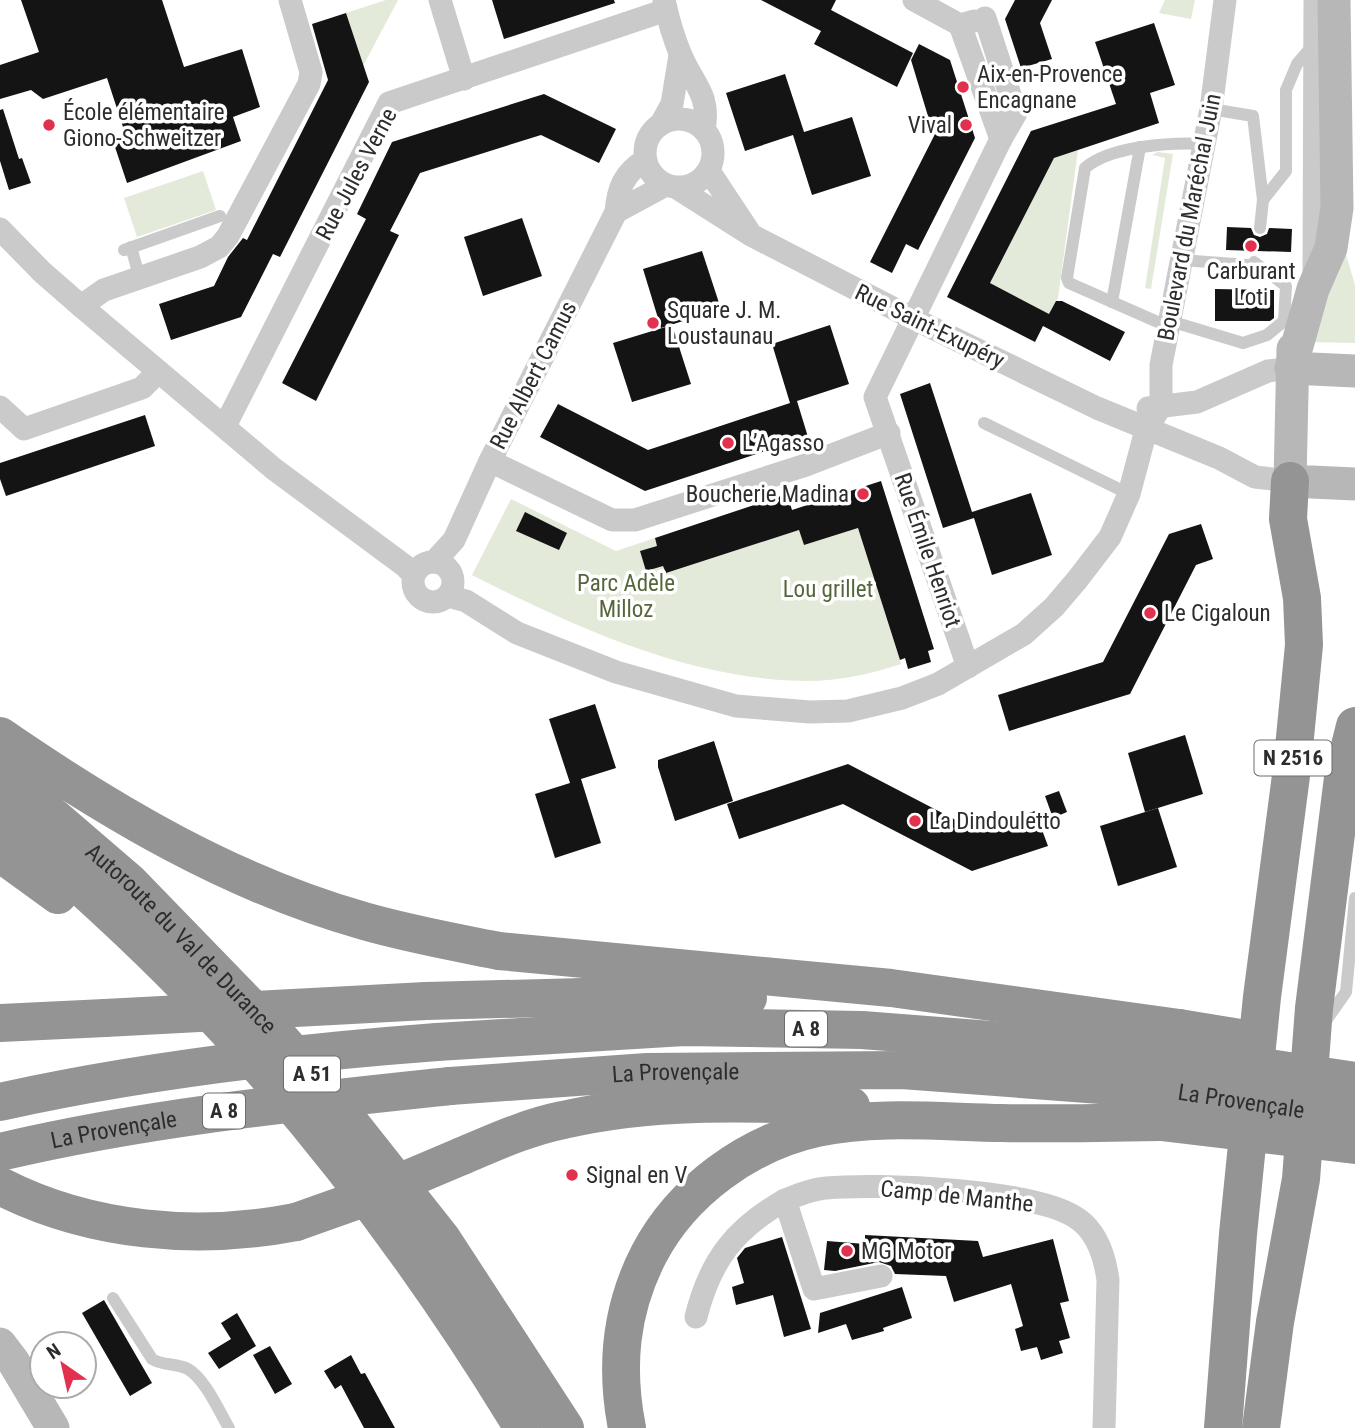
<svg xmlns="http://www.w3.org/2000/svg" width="1355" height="1428" font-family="'Roboto Condensed',sans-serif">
<rect width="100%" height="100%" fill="#fff"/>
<g fill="#e4eada">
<polygon points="386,0 398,0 363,66 346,13"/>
<polygon points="1165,0 1195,0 1191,19 1159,13"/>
<polygon points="1078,150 1058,298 1049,314 990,283 1054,158"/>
<polygon points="1158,152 1173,154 1151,289 1145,288 1165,158 1152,155"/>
<polygon points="203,171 216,210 137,237 124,198"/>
<polygon points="1345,251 1355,285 1355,343 1306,342"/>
<path d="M511,499L616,551L655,538L666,573L799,530L804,545L858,528L901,664C871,674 839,681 807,681C690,680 575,627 472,575Z"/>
</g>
<g fill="#141414">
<polygon points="21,0 162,0 184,67 242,49 260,107 233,117 241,141 127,183 112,138 125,133 107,78 43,99 31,90 0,99 0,65 39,52"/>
<polygon points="492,0 614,0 615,3 504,39"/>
<polygon points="761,0 836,0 831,10 913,53 897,87 814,44 821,31"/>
<polygon points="1015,0 1052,0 1040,23 1052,59 1021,68 1005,19"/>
<polygon points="346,13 369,82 280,257 273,254 241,317 171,340 159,304 214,286 228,257 243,238 247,240 328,80 312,24"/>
<polygon points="1154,23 1175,85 1150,93 1159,123 1054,158 990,283 1049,314 1043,325 1056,301 1062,301 1125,332 1110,361 1043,326 1035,342 947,297 1031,131 1116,104 1095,42"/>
<polygon points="919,44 950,60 975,138 918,250 906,244 892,273 870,262 934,136 911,60"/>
<polygon points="785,74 804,132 852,117 871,176 812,195 793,135 745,151 726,93"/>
<polygon points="544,94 616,129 599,163 541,135 420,173 390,231 399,235 316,401 282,383 366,219 357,214 392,142"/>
<polygon points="3,109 19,159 22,158 31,183 9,190 0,161 0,110"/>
<polygon points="522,218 542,276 483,296 464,237"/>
<polygon points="1227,227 1251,228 1254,235 1260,237 1267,234 1269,228 1292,229 1291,252 1226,250"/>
<polygon points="702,251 721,309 661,328 643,269"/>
<polygon points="1215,289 1274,290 1274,318 1270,321 1215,321"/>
<polygon points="672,325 691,384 632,402 613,343"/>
<polygon points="830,325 849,384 797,401 808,437 645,491 540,437 558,404 648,450 790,403 772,344"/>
<polygon points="930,383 972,512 1031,493 1052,555 992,575 974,518 943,528 900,394"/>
<polygon points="145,415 155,446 6,496 0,479 0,463"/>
<polygon points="881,481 934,649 928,651 931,662 908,669 905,658 900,660 858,528 804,545 799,530 666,573 663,566 646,571 640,551 657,546 655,538 787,494 792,510"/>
<polygon points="525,512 567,533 559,550 516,531"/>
<polygon points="1201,524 1213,559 1196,565 1130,694 1009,731 998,695 1103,662 1169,534"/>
<polygon points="595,704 616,768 581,779 601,843 555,858 535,794 570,783 549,719"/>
<polygon points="1185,735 1203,794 1145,812 1128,753"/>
<polygon points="714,741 733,801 675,821 658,767 658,760"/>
<polygon points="848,764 975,830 1035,811 1048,846 972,871 843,804 739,839 727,804"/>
<polygon points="1059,791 1067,812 1053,818 1045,796"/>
<polygon points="1158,808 1177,867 1118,886 1100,826"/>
<polygon points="865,1235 978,1241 983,1257 1053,1239 1069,1301 1060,1303 1070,1338 1059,1341 1063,1353 1041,1360 1037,1347 1021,1351 1015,1329 1023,1326 1011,1284 954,1302 946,1276 895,1274 891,1266 879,1262 835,1271 824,1270 827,1241 865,1244"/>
<polygon points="782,1237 811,1329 784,1337 773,1295 736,1305 732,1287 744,1283 737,1258 745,1248"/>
<polygon points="902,1287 912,1318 883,1328 884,1331 852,1340 846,1324 818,1333 820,1313"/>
<polygon points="104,1300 152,1383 130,1396 82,1313"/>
<polygon points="237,1313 256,1346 219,1369 208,1353 231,1339 221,1323"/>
<polygon points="270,1346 292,1384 275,1394 253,1355"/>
<polygon points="351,1355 361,1374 365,1373 395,1428 364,1428 341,1385 335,1389 324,1371"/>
</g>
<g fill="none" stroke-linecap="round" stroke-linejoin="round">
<g stroke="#cacaca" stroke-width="12">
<polyline points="1211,109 1253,116 1263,200 1260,228"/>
<polyline points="1263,200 1286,171 1286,90 1297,64 1314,44"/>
<polyline points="131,247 140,279"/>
<polyline points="124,250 220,216"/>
<polyline points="1182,260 1247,265"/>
<polyline points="1112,302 1140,147"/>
<polyline points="1170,321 1243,343 1267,335 1284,321 1286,286 1254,262"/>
<path d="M1169,327L1069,283L1067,278L1085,168C1110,146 1172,142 1204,144"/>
<polyline points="984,423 1129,494"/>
<polyline points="1325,1022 1346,992 1355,898"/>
<path d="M113,1298L152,1359C163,1366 177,1363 188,1369C205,1379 219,1411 229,1428"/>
</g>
<g stroke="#cacaca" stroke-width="23">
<polyline points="440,0 464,79"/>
<path d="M664,0C668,18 673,36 680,53C692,84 711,93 704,130"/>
<polyline points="914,0 960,25 974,21"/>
<polyline points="960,25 1001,139"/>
<circle cx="679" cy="153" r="34"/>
<polyline points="661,124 672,104 680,55"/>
<polyline points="709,171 748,230"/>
<polyline points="677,188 751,235 914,319 1097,408 1219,458 1255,477 1290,481"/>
<polyline points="616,212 666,185"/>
<polyline points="0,229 42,272 81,306 274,469 405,566 414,575"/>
<polyline points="1314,275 1315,0"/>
<polyline points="81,306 104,290 200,257 219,247 228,236 309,84 311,72 290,0"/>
<polyline points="0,407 24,429 142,388 158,372"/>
<polyline points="1148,408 1197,402 1268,371 1291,368"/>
<polyline points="225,426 389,103 666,10"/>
<polyline points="490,461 612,520 635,520 806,465 889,433"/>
<circle cx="433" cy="582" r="20"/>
<path d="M434,562L454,540L490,461L616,212C618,188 624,173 645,160"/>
<polyline points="448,596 466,601 517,633 616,672 736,706 810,712 848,711 902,698 938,684 1024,634 1054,607 1077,580 1110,537 1129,494 1146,430 1161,406 1161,365 1211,109 1225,0"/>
<polyline points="968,667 875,397 1001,139 1016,113 985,18"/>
<path d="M881,1276L814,1289L785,1200C798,1195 812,1189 826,1188C879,1183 1037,1189 1078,1219C1098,1233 1105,1258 1108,1280L1104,1428"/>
<path d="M696,1317C710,1261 734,1229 785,1200"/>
</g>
<g stroke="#b7b7b7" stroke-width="33">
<polyline points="1334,0 1337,208 1331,248 1313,289 1297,346 1293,349 1290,481 1355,484"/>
<polyline points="1291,368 1355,371"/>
<polyline points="0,1344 13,1361 53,1428"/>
</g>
<g stroke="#949494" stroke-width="38">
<path d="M0,736C112,813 232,884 364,921C409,934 454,942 499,951L891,988L1179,1028"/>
<path id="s1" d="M0,771L130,883L266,1023L313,1076L442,1239L565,1428"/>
<path d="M0,815C88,891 175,970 251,1057C353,1172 443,1296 523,1428"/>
<polyline points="0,853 58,895"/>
<polyline points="426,1001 620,996 748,998"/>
<polyline points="0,1023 105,1018"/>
<polyline points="437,1042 684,1027 862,1030 1174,1054"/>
<path id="s2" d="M450,1086L647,1072L902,1070L1167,1090"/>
<path d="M462,1156C495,1142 528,1127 563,1120C657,1098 756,1103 851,1106"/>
<path d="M0,1186C90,1232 197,1241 296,1222"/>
<path d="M627,1428C615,1367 620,1310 649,1254C682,1191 748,1143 817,1128C877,1115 941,1122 1002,1123C1055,1124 1108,1123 1161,1122"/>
<polyline points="1223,1428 1238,1234 1262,997 1292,768 1304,645 1302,598 1288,519 1290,481"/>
<polyline points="1261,1428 1275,1322 1301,1179 1314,1008 1344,770 1355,726"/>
</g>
<g stroke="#949494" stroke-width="38">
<polyline points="105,1018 426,1001"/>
<polyline points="1179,1028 1246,1039"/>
<polyline points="1174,1054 1355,1081"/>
<path id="s3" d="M1167,1090L1355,1118"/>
<path d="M0,1102C144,1070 290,1053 437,1042"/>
<polyline points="1161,1122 1355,1145"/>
<path id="s4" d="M0,1152C148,1117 299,1102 450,1086"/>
<polyline points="296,1222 358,1200 462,1156"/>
</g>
</g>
<g fill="#e1314f" stroke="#fff" stroke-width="2.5">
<circle cx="963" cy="87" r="7"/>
<circle cx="49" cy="125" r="7"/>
<circle cx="966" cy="125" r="7"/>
<circle cx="1251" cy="246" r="7"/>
<circle cx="653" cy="323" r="7"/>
<circle cx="728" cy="443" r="7"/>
<circle cx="863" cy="494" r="7"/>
<circle cx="1150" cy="613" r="7"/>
<circle cx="915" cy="821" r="7"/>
<circle cx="572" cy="1175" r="7"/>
<circle cx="847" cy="1251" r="7"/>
</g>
<g text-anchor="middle" stroke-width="7" stroke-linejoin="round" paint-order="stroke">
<g fill="#fff" stroke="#6c6c6c" stroke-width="2">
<rect x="1254.5" y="740.5" width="77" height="35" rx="5"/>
<rect x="785" y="1011.5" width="42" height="35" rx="5"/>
<rect x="284" y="1056.5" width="56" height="35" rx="5"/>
<rect x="203" y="1093.5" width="42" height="35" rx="5"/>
</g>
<g font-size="21" font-weight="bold" fill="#2d2d2d">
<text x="1293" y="765">N 2516</text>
<text x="806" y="1036">A 8</text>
<text x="312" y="1081">A 51</text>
<text x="224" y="1118">A 8</text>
</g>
<g font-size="23" fill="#2d2d2d" stroke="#fff" text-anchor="start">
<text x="977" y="82">Aix-en-Provence<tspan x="977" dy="26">Encagnane</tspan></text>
<text x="63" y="120">École élémentaire<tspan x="63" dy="26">Giono-Schweitzer</tspan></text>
<text x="952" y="133" text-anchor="end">Vival</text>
<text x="1251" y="279" text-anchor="middle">Carburant<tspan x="1251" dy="26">Loti</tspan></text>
<text x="667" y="318">Square J. M.<tspan x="667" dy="26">Loustaunau</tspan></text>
<text x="742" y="451">L’Agasso</text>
<text x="849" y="502" text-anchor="end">Boucherie Madina</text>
<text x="1164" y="621">Le Cigaloun</text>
<text x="929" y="829">La Dindouletto</text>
<text x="586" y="1183">Signal en V</text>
<text x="861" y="1259">MG Motor</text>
</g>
<g font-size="23" fill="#2d2d2d" stroke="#fff">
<text transform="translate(356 174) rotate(-62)" y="8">Rue Jules Verne</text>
<text transform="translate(1189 217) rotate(-79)" y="8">Boulevard du Maréchal Juin</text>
<text transform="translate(930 326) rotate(26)" y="8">Rue Saint-Exupéry</text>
<text transform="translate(533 375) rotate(-63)" y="8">Rue Albert Camus</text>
<text transform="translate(928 550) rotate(71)" y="8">Rue Émile Henriot</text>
<text dy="8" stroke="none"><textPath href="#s1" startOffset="247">Autoroute du Val de Durance</textPath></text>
<text dy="8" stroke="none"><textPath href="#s2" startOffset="226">La Provençale</textPath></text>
<text dy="8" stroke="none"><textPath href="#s3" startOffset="75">La Provençale</textPath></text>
<text dy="8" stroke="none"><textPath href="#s4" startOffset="116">La Provençale</textPath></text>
<text transform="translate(957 1196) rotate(6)" y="8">Camp de Manthe</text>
</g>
<g font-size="23" fill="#54673b" stroke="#fff">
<text x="626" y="591">Parc Adèle<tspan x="626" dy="26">Milloz</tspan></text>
<text x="828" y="597">Lou grillet</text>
</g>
</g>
<g transform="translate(63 1365) rotate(326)"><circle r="33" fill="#ffffff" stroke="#ababab" stroke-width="2"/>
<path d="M0-5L12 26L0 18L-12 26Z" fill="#e1314f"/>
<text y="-10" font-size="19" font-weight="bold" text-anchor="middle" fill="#2d2d2d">N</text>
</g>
</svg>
